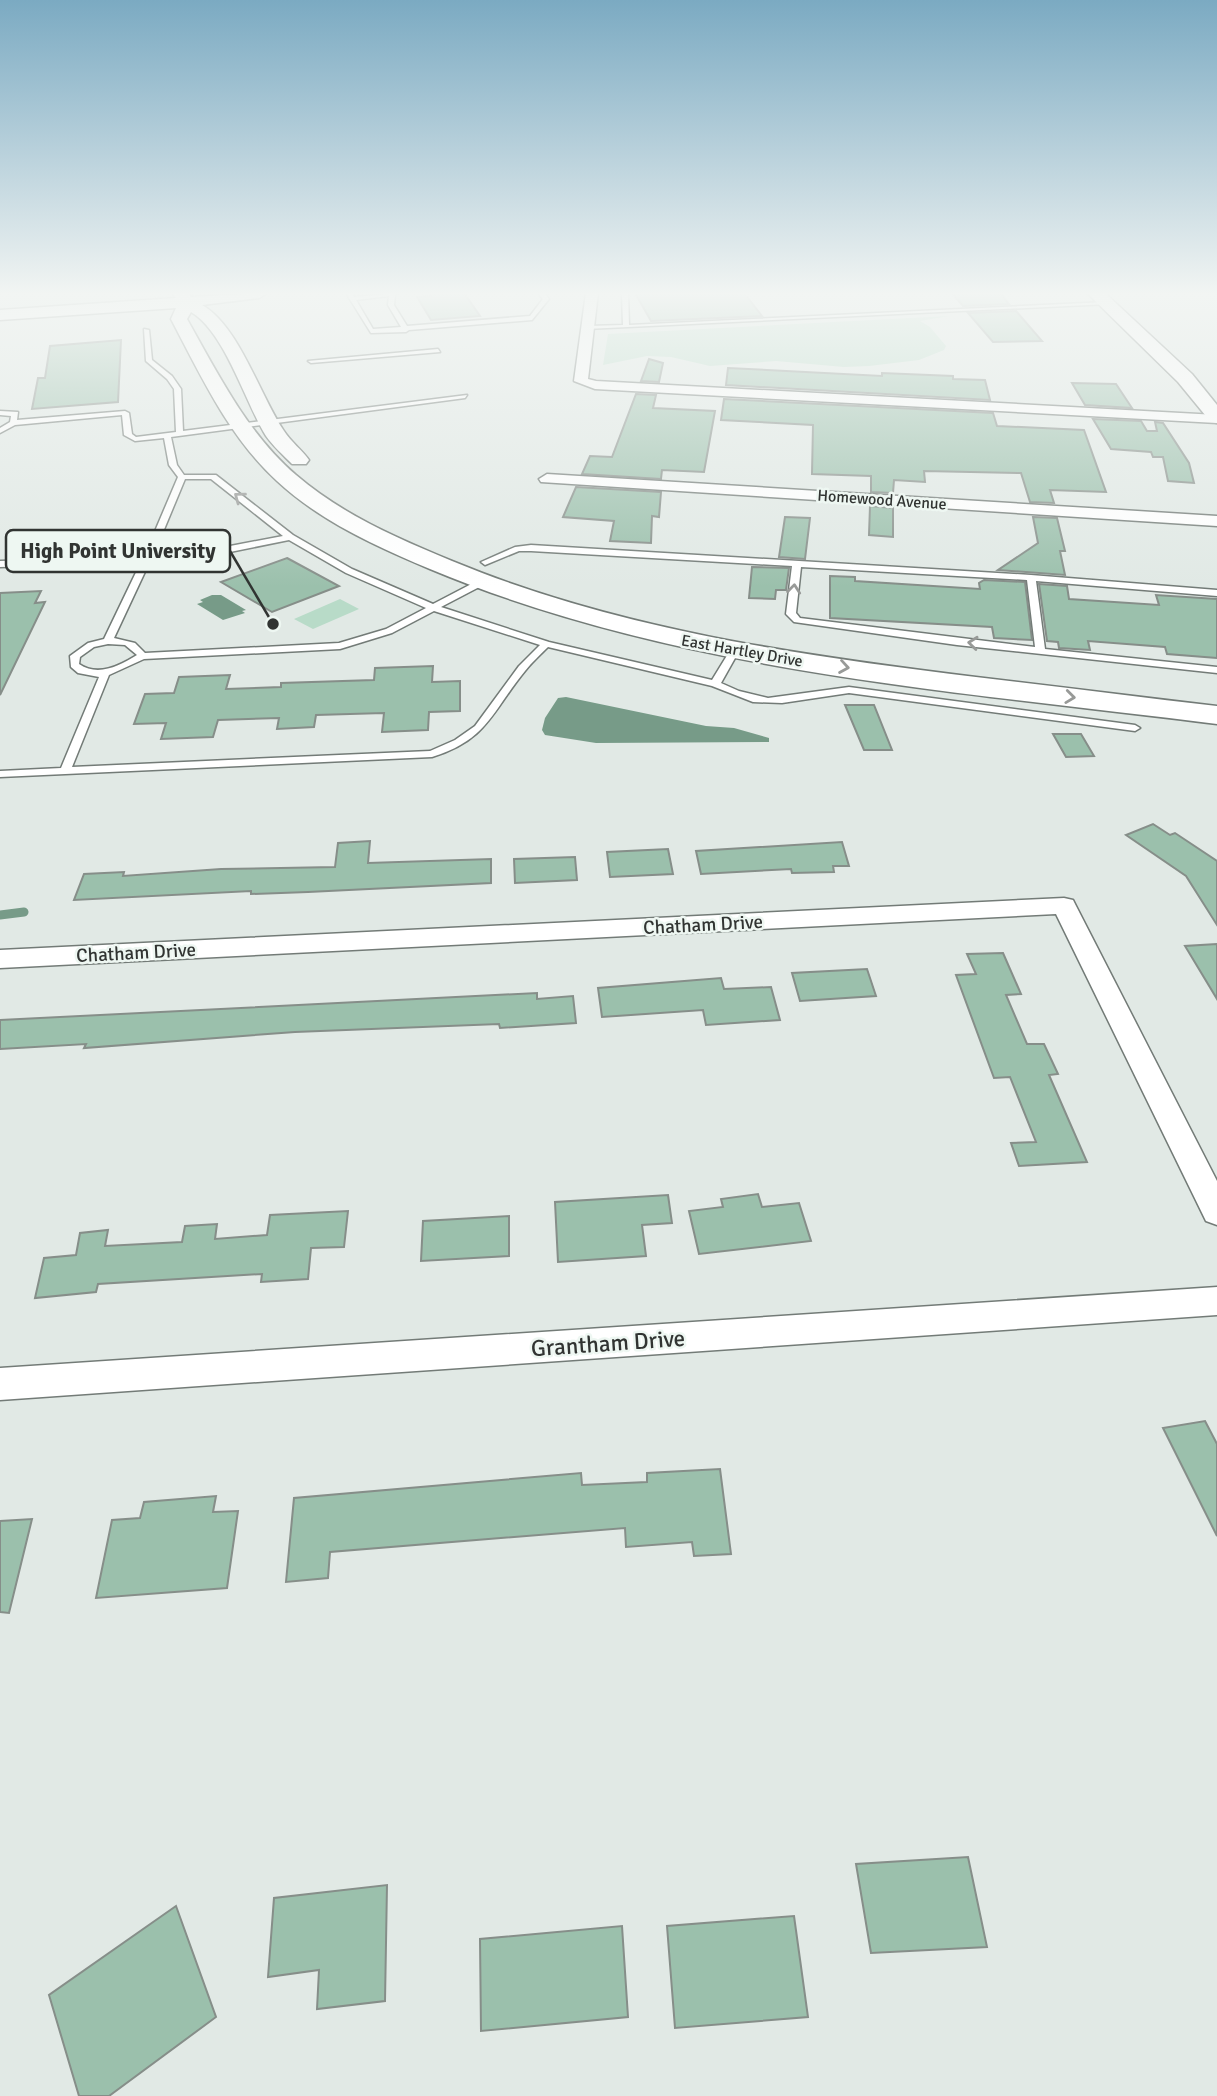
<svg xmlns="http://www.w3.org/2000/svg" width="1217" height="2096" font-family="Signika,sans-serif">
<rect width="100%" height="100%" fill="#e1e9e5"/>
<g fill="#b8dbc8">
<polygon points="949,316 920,321 930,327 946,346 944,350 919,360 869,366 844,367 776,361 710,366 671,357 647,356 603,365 608,334"/>
<polygon points="340,599 359,609 313,629 294,619"/>
</g>
<g fill="#779b88">
<polygon points="212,595 221,595 246,610 242,611 245,613 223,620 197,604 203,602 200,600"/>
<polygon points="566,697 706,726 734,728 769,738 769,742 596,743 545,735 542,730 545,718 558,698"/>
</g>
<g fill="none" stroke-linecap="round" stroke-linejoin="round">
<polyline stroke="#779b88" stroke-width="9" points="0,915 24,912"/>
</g>
<g fill="#9bc0ac" stroke="#868e89" stroke-width="2">
<polygon points="429,293 464,293 480,316 431,320 417,297 431,296"/>
<polygon points="635,293 744,293 762,316 651,321"/>
<polygon points="952,293 1000,293 1009,304 963,306"/>
<polygon points="1016,311 1042,341 993,342 968,313"/>
<polygon points="121,340 118,402 32,409 38,378 45,378 50,346"/>
<polygon points="649,359 663,363 659,382 641,381"/>
<polygon points="728,368 882,376 882,373 953,376 953,379 985,380 990,400 726,385"/>
<polygon points="1072,383 1116,384 1132,408 1085,405"/>
<polygon points="636,394 656,395 653,408 715,411 704,472 662,470 661,479 582,474 590,456 612,457"/>
<polygon points="724,399 993,413 997,426 1084,430 1106,492 1050,490 1054,503 1030,502 1021,473 924,471 925,482 894,480 893,493 871,492 871,476 812,474 813,425 721,420"/>
<polygon points="1093,419 1141,421 1147,431 1157,431 1155,422 1163,423 1189,463 1194,483 1168,481 1163,457 1153,457 1151,452 1111,449"/>
<polygon points="576,487 661,492 659,517 652,516 651,543 610,541 614,521 563,517"/>
<polygon points="870,506 893,508 893,537 869,535"/>
<polygon points="785,517 810,518 805,559 779,557"/>
<polygon points="1033,517 1057,518 1065,551 1060,551 1065,575 998,570 1038,543"/>
<polygon points="287,558 339,586 272,612 221,582"/>
<polygon points="752,567 789,568 786,590 776,590 775,599 749,598"/>
<polygon points="830,576 855,577 855,581 980,589 979,583 984,580 1025,582 1032,640 994,638 992,627 830,618"/>
<polygon points="1039,584 1067,586 1069,599 1159,605 1156,595 1217,599 1217,658 1167,654 1165,647 1088,641 1090,650 1059,648 1058,642 1047,641"/>
<polygon points="41,591 35,603 45,602 0,695 0,593"/>
<polygon points="433,666 432,682 460,681 460,711 429,712 428,730 382,732 384,713 316,715 314,727 277,729 279,718 218,720 213,737 161,739 166,723 134,724 145,694 174,693 179,677 230,675 226,689 281,687 281,683 374,680 375,668"/>
<polygon points="845,705 874,705 892,750 864,750"/>
<polygon points="1053,734 1081,734 1094,756 1066,757"/>
<polygon points="1153,824 1170,835 1175,833 1217,861 1217,925 1186,876 1126,835"/>
<polygon points="370,841 368,863 491,859 491,883 308,892 251,894 251,891 74,900 84,874 124,872 123,876 221,869 335,867 338,843"/>
<polygon points="842,842 849,866 833,866 834,872 792,873 791,869 701,874 696,851"/>
<polygon points="668,849 673,874 610,877 607,852"/>
<polygon points="575,857 577,880 515,883 514,859"/>
<polygon points="1217,944 1217,999 1185,946"/>
<polygon points="1003,953 1021,994 1006,995 1027,1044 1044,1044 1058,1074 1049,1075 1087,1162 1019,1166 1011,1143 1036,1142 1010,1077 994,1078 956,975 976,974 967,954"/>
<polygon points="867,969 876,996 800,1001 792,973"/>
<polygon points="721,978 724,989 771,987 780,1020 706,1025 703,1010 602,1017 598,988"/>
<polygon points="537,993 537,999 573,996 576,1023 500,1028 499,1024 295,1032 84,1048 86,1044 0,1049 0,1020"/>
<polygon points="758,1194 762,1207 799,1203 811,1241 699,1254 689,1211 723,1207 721,1199"/>
<polygon points="668,1195 672,1223 642,1225 646,1256 558,1262 555,1202"/>
<polygon points="348,1211 344,1247 311,1248 308,1279 261,1282 262,1274 98,1284 96,1292 35,1298 44,1258 76,1255 80,1233 108,1230 105,1246 182,1242 185,1226 217,1224 215,1239 267,1235 270,1215"/>
<polygon points="509,1216 509,1256 421,1261 423,1221"/>
<polygon points="1205,1421 1217,1444 1217,1536 1163,1428"/>
<polygon points="720,1469 731,1554 694,1556 692,1542 626,1547 625,1528 330,1552 328,1578 286,1582 294,1498 581,1473 582,1485 647,1482 647,1473"/>
<polygon points="216,1496 213,1512 238,1511 227,1588 96,1598 112,1520 140,1518 144,1502"/>
<polygon points="32,1519 9,1613 0,1612 0,1521"/>
<polygon points="968,1857 987,1947 871,1953 856,1864"/>
<polygon points="387,1885 385,2001 317,2009 319,1970 268,1977 274,1898"/>
<polygon points="176,1906 216,2017 109,2096 79,2096 49,1995"/>
<polygon points="794,1916 808,2017 675,2028 667,1926"/>
<polygon points="622,1926 628,2017 481,2031 480,1939"/>
</g>
<g fill="none" stroke-linecap="round" stroke-linejoin="round">
<defs>
<g id="lane">
<path d="M346,293H352L354,297L399,293L395,295L394,305L407,326L530,316L543,299L538,293H544L549,299L532,320L409,330L406,332L371,333ZM389,296L388,305L401,327L373,329L356,300Z"/>
<polygon points="622,293 628,293 629,325 1106,302 1109,304 586,329 588,326 623,325"/>
<path d="M144,329L149,330L152,360L172,376L181,389L183,431L467,395L465,398L171,437L177,465L184,475H216L293,535L352,569L433,604L479,580H485V584L441,607L549,642L712,680L731,649H737L739,651L721,683L739,691L768,698L849,687L1135,725L1140,728L1135,731L849,693L782,703L753,702L712,686L548,647C540,655 532,662 525,671C492,711 488,740 432,757L0,777V771L61,768L99,677L78,673L71,667L70,656L88,643L104,639L141,562L0,567V561L144,557L178,477L169,465L164,438L135,441L124,435L122,415L15,425L0,433V428L10,422L11,416L0,415V411L18,412L17,420L125,411L129,413L132,434L136,437L176,432L174,389L167,379L146,361ZM185,479H211L283,536L225,547L153,556ZM289,540L346,573L426,608L386,629L339,643L145,653L135,643L114,638L150,561L225,553ZM434,611L540,645L519,666L475,726L455,740L430,751L72,767L109,675L144,659L340,649L392,633ZM108,644L125,645L137,655C119,666 98,677 79,664L80,657L94,647Z"/>
<polygon points="438,349 440,352 311,363 308,361"/>
<path d="M531,545L1031,575L1217,590V596L1036,581L1045,649L1217,667V673L957,645L794,622L786,614L792,566L531,551H519L485,565L481,562L515,547ZM801,567L1027,580L1035,647L800,618L796,613Z"/>
</g>
<g id="street">
<polygon points="586,293 598,293 588,379 596,381 1217,415 1217,423 595,389 574,381"/>
<polygon points="547,474 1217,516 1217,526 541,482 539,479"/>
<polygon points="1064,898 1073,900 1076,906 1217,1181 1217,1225 1206,1221 1056,914 0,968 0,950"/>
<polygon points="1217,1287 1217,1315 0,1400 0,1368"/>
</g>
<g id="secondary">
<path d="M172,293H188L191,297L267,293L259,298L202,305C239,326 260,396 284,431C291,442 302,450 309,460L306,464H292C283,455 273,446 266,436C245,402 225,332 191,312L187,319C218,374 247,433 296,475C341,514 397,538 452,561C619,630 798,655 976,677C1056,686 1137,697 1217,706V724C956,691 675,672 430,569C377,547 320,521 277,481C229,437 201,376 171,319L176,308L0,320V310L176,298Z"/>
<polygon points="1087,293 1105,293 1192,374 1217,405 1217,423 1210,421 1178,382"/>
</g>
</defs>
<use href="#lane" stroke="#737b77" stroke-width="3"/>
<use href="#street" stroke="#737b77" stroke-width="3"/>
<use href="#secondary" stroke="#737b77" stroke-width="3"/>
<use href="#lane" fill="#fff" fill-rule="evenodd"/>
<use href="#street" fill="#fff" fill-rule="evenodd"/>
<use href="#secondary" fill="#fff" fill-rule="evenodd"/>
</g>
<defs><path id="oneway-chevron" d="M-2-3.5L2.5 0L-2 3.5" fill="none" stroke-width="1.6" stroke-linecap="round" stroke-linejoin="round" transform="scale(1.75)"/></defs>
<g stroke="#989a98">
<use href="#oneway-chevron" transform="translate(239 497) rotate(-143)"/>
<use href="#oneway-chevron" transform="translate(794 589) rotate(-84)"/>
<use href="#oneway-chevron" transform="translate(973 643) rotate(-174)"/>
<use href="#oneway-chevron" transform="translate(844 667) rotate(9)"/>
<use href="#oneway-chevron" transform="translate(1070 697) rotate(7)"/>
</g>
<linearGradient id="sky" x2="0" y2="1"><stop stop-color="#7baac2"/><stop offset="0.5" stop-color="#f2f5f3"/><stop offset="1" stop-color="#f2f5f3" stop-opacity="0"/></linearGradient>
<rect width="1217" height="587" fill="url(#sky)"/>
<g text-anchor="middle" stroke-width="5" stroke-linejoin="round" paint-order="stroke">
<g font-size="16" fill="#313432" stroke="#eef7f2">
<text transform="translate(882 499) rotate(4)" y="6">Homewood Avenue</text>
<text transform="translate(742 650) rotate(10)" y="6">East Hartley Drive</text>
</g>
<g font-size="19" fill="#313432" stroke="#eef7f2">
<text transform="translate(703 924) rotate(-3)" y="7">Chatham Drive</text>
<text transform="translate(136 952) rotate(-3)" y="7">Chatham Drive</text>
</g>
<g font-size="23" fill="#313432" stroke="#eef7f2">
<text transform="translate(608 1343) rotate(-4)" y="8">Grantham Drive</text>
</g>
</g>
<path fill="none" stroke="#313432" stroke-width="2.5" d="M273 624L230 551"/>
<circle fill="#313432" stroke="#eef7f2" stroke-width="2.5" cx="273" cy="624" r="7"/>
<rect fill="#eef7f2" stroke="#313432" stroke-width="2.5" x="6" y="530" width="224" height="42" rx="7"/>
<g font-size="21" text-anchor="middle" font-weight="bold" fill="#313432">
<text x="118" y="558">High Point University</text>
</g>
</svg>
